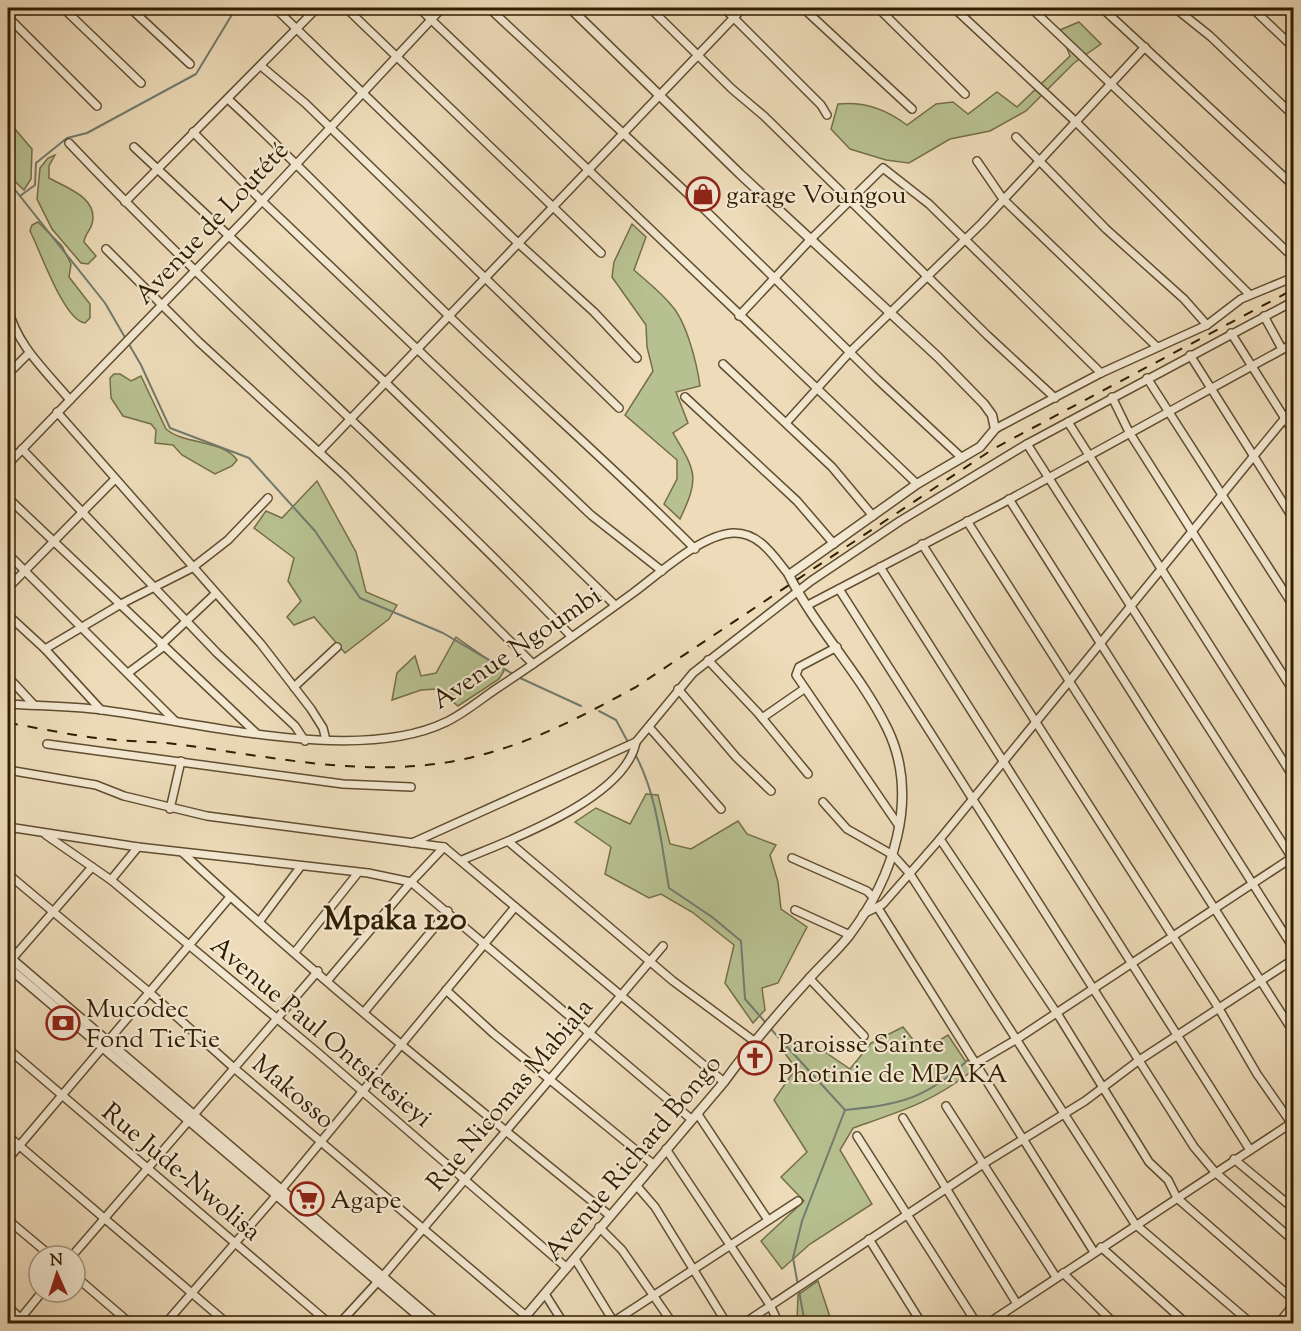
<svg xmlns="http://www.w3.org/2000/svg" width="1301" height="1331" font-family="'Sorts Mill Goudy',serif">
<rect width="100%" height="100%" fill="#eddbb9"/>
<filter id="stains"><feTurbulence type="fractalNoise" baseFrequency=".00333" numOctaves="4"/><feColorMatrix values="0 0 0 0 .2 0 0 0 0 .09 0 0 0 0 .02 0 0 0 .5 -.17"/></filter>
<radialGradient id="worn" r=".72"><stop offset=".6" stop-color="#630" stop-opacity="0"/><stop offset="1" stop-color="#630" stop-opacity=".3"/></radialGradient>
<g fill="#b7c090" stroke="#746f48" stroke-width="1.5">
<path d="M1079,22L1101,44L1074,63L1026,111L990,131L950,139L909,163L886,160L850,149L831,129L838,104C864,101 886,109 907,125L936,104L953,102L968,114L997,92L1017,107L1070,56L1060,30Z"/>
<polygon points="8,126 14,128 32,149 31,179 24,190 8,175"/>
<path d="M55,155L49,166V178C67,188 99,198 92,224C90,231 85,234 84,242L96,256L88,264L81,263L52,229L37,199L40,168L48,158Z"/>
<path d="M38,222L62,246L71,264L69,277L90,304V318L85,323C64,321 40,250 30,231L32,225Z"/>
<path d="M632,224L646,237L634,270C646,281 661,292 672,306C687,323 697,364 700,386L676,392L688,423L673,433C696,472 700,477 680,519L664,504L677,479V460L625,415L653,371L647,347L646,325L612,277L614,262Z"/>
<path d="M114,374H120L131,381L141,376L166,429C184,445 222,439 237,460L232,466L215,474L182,455L173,445L155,443L156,430L151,424L123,416L111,398L110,378Z"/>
<polygon points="317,481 356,552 366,592 397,605 389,619 345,653 314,617 294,625 287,617 301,601 288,581 294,558 254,528 266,511 282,518"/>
<polygon points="456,637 504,671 499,679 458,706 437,689 421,690 392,700 397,673 415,656 421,676 436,673"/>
<polygon points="646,794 658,795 670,844 691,849 738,821 747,834 776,845 770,855 778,882 781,909 807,927 778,983 762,988 765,1010 753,1023 725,983 734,945 692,912 661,894 649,898 605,874 611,847 575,822 596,808 630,824"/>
<path d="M903,1027L922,1051L948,1035L972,1071C931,1103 901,1111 853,1128L840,1150L872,1204L810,1244L782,1269L761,1241L804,1201L781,1177L807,1152L774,1100L796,1068L783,1051L793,1039L816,1046L850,1069L871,1043Z"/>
<polygon points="818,1281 832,1323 797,1323 798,1295"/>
</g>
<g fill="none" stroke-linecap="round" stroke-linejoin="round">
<g stroke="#717b6e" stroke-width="2">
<polyline points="8,181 105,303 141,365 170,428 249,458 315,531 360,598 443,633 513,674"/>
<polyline points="20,196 35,185 36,163 67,138 87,133 196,74 236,8"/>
<polyline points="518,677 581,706"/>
<polyline points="599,711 616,720 629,744"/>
<path d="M634,752C657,794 661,842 669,888L712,917L741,941L745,999L766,1023"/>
<polyline points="769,1027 845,1110 802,1221 793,1258 805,1324"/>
<path d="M845,1110C902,1104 925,1099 968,1060"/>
</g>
<defs>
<g id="minor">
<polyline points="63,8 141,83"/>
<polyline points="130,8 190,64"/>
<polyline points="275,8 518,243 594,312 637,358"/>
<polyline points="346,8 601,253"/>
<polyline points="419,8 917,484"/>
<polyline points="489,8 703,208 877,379 962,458"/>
<polyline points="650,8 732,89 764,116 988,336 1055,398"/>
<polyline points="724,8 821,105 827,115"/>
<polyline points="803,8 912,109"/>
<polyline points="878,8 965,94"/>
<polyline points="954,8 1075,121 1250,295"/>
<polyline points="1031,8 1294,258"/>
<polyline points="1102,8 1294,186"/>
<polyline points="1175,8 1210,36 1294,116"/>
<polyline points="1252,8 1294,48"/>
<polyline points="8,17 97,106"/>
<polyline points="261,66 305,103 619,408"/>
<path d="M228,99C304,169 374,244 448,315C529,394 615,468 695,549"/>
<polyline points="193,132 261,200 591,515 662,571"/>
<polyline points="1016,137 1106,229 1184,299 1207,325"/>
<path d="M69,143C230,313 409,467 571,636"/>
<polyline points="134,147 385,382 615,605"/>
<polyline points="977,161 1003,199 1156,346"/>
<polyline points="125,202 317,8"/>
<polyline points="106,249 199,342 344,475 533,664"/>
<path d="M8,308C17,346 46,371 70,400"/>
<polyline points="739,316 811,239 883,168 929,204 1101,373"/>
<polyline points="1264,316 1282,349"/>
<polyline points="1231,333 1294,433"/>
<polyline points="1190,355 1294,520"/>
<polyline points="723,364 832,467 873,516"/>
<polyline points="8,374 29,353"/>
<polyline points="1147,378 1294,607"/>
<polyline points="685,397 797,501 834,544"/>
<polyline points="1112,397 1129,432 1294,692"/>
<polyline points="57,412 261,644 311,709 323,728 326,740"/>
<polyline points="1068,422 1294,778"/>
<polyline points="786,423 850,352 982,223 1145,47"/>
<polyline points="995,429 1101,373 1207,325 1241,299 1294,277"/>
<polyline points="1027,444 1294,861"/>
<polyline points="8,448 16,455"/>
<polyline points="22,449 217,653 295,726 305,741"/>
<polyline points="319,452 743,8"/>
<polyline points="8,464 247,217 442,8"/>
<polyline points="8,498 255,732"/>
<polyline points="1009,499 1294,949"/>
<polyline points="967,521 1294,1033"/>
<polyline points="922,544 1218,1007 1257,1074 1294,1127"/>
<polyline points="8,554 175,721"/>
<polyline points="880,567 1250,1150"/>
<polyline points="8,588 114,480"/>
<polyline points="839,589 1194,1147 1215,1172 1294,1241"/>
<polyline points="808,605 1003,503 1294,343"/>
<polyline points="8,615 45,649 101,710"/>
<polyline points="161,645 215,594"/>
<polyline points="837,647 799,667 796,675 899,826"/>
<polyline points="45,649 121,604 192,568 228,540 268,498"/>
<polyline points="708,660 758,713 808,774"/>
<polyline points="128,673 163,647"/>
<polyline points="8,677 34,705"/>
<polyline points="294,687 337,647"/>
<polyline points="678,689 736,757 771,791"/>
<path d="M8,704C39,706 71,706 102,710C199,722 357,765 446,722C465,713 482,698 499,687C545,657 589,625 633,593C659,574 700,535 733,533C760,532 774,557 789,575"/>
<polyline points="762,718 804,689"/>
<polyline points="649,727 721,809"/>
<polyline points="47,744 343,784 411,787"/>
<polyline points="8,770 96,785 124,796 207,816 444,847 724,1082"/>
<polyline points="823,802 847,829 893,855 910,874 1135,1224 1252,1324"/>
<polyline points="170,809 181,761"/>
<polyline points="8,827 138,847 368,873 411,882 691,1119"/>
<polyline points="46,835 111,880 317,1052 567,1268"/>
<polyline points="940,839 1060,1018 1149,1162 1168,1180 1177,1198 1294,1300"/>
<polyline points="509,842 673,981 754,1041"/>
<polyline points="412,843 636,742 693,673 811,581 900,521 1027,444 1294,301"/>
<path d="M183,853C319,980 465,1098 609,1215"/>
<polyline points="792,858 867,891 873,897"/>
<path d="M462,860C510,840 625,799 636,742"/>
<polyline points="8,874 149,992 234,1068 526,1316"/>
<polyline points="111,880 138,847"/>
<polyline points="878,908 1094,1252"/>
<polyline points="795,910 850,935"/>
<polyline points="863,914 883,904 940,839 1294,407"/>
<polyline points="259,922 301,866"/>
<polyline points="295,952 357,874"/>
<polyline points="12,959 92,867"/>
<polyline points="809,978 864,1036"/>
<polyline points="328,980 411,882 444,847"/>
<polyline points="446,990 494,1034 653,1164"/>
<polyline points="365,1011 448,911"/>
<polyline points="8,1049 330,1324"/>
<polyline points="976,1063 1017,1039 1293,857"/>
<polyline points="946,1106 1056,1277"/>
<polyline points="697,1113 768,1220"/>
<polyline points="903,1118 1017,1304"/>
<polyline points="8,1136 228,1324"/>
<polyline points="857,1136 977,1324"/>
<polyline points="666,1149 770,1305 779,1324"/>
<polyline points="8,1159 230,897"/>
<polyline points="1234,1159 1294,1209"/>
<polyline points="636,1185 655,1207 727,1324"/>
<polyline points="8,1220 51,1256"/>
<polyline points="599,1227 622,1250 673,1324"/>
<polyline points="869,1239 922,1324"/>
<polyline points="1101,1247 1187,1324"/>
<polyline points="72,1256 318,971"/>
<polyline points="575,1259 615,1324"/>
<polyline points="1063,1273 1115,1324"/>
<polyline points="75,1276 131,1324"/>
<polyline points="545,1294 564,1324"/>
<polyline points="8,1307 27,1324"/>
<polyline points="16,1324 42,1292"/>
<polyline points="165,1324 281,1190 515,907"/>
<polyline points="339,1324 383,1276 663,946"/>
<polyline points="610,1324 798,1201"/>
<polyline points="743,1324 983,1164 1085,1101 1138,1061 1294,959"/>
<polyline points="987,1324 1293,1122"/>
<polyline points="1278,1324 1294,1304"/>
</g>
<g id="tertiary">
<polyline points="8,956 438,1324"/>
<polyline points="8,967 428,1324"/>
<path d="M519,1324L724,1082C750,1046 778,1013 808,980C821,965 836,952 848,937C893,879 921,797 887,728C860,673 816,629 789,575L917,484L980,447L995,429L992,415L984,404L938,357L740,174L570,8"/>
</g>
</defs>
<use href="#minor" stroke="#604d2e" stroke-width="10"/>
<use href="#tertiary" stroke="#604d2e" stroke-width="11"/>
<use href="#minor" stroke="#f3e8d2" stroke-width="7"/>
<use href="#tertiary" stroke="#f3e8d2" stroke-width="8"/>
<path stroke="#311e00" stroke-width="2" stroke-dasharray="10 10" stroke-linecap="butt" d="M8,723C40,728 73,736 106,739C129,742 152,741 175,744C270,756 369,780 464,759C526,746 581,717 636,687L993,449L1294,289"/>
</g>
<defs>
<symbol id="shop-ring" viewBox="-11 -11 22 22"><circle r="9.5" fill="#f3e8d2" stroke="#8f2418" stroke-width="1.5"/><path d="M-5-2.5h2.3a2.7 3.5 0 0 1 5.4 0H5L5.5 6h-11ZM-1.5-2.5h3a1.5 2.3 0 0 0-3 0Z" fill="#8f2418"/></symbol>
<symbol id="bank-ring" viewBox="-11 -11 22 22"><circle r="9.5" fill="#f3e8d2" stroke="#8f2418" stroke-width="1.5"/><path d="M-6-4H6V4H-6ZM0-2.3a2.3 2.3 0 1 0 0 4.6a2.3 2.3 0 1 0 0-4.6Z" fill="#8f2418"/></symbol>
<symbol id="church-ring" viewBox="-11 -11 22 22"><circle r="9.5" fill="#f3e8d2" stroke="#8f2418" stroke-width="1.5"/><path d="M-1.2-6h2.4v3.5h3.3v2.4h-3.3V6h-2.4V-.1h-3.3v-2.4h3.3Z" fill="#8f2418"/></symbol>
<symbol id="supermarket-ring" viewBox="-11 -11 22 22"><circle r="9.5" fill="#f3e8d2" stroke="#8f2418" stroke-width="1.5"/><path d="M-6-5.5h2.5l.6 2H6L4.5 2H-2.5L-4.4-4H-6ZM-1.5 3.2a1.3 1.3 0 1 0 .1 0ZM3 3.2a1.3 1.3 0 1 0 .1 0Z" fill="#8f2418"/></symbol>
</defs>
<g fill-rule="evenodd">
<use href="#shop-ring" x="684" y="175" width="38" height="38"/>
<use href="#bank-ring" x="44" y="1004" width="38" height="38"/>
<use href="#church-ring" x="736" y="1039" width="38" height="38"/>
<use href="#supermarket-ring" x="288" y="1180" width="38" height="38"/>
</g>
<g text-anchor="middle" stroke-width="4.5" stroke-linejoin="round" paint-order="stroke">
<g font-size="26" fill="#311e00" stroke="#f3e8d2" text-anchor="start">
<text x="726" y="203">garage Voungou</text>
<text x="86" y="1017">Mucodec<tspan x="86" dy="30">Fond TieTie</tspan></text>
<text x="778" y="1052">Paroisse Sainte<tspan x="778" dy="30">Photinie de MPAKA</tspan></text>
<text x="330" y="1208">Agape</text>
</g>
<g font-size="26" fill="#311e00" stroke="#f3e8d2">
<text transform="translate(211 222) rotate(-47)" y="9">Avenue de Loutété</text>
<text transform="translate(516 647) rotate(-34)" y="9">Avenue Ngoumbi</text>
<text transform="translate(322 1031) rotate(40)" y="9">Avenue Paul Ontsietsieyi</text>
<text transform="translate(294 1091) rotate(40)" y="9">Makosso</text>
<text transform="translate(509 1094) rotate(-50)" y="9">Rue Nicomas Mabiala</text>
<text transform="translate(632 1157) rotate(-50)" y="9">Avenue Richard Bongo</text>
<text transform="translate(182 1171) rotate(40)" y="9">Rue Jude-Nwolisa</text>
</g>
<g font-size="32" font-weight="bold" fill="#311e00" stroke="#f3e8d2">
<text x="395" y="929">Mpaka 120</text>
</g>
</g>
<rect width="1301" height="1331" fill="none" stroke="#eddbb9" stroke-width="30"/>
<rect x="9" y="9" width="1283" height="1313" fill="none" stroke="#311e00" stroke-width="3"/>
<rect x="15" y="15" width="1271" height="1301" fill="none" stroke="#311e00" stroke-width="1.5"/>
<g transform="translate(57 1274) rotate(357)"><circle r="28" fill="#f3e8d2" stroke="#a5977e" stroke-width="1.5"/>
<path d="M0-4.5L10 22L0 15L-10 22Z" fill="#8f2418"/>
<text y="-9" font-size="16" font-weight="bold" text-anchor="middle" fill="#311e00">N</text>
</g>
<rect width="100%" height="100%" filter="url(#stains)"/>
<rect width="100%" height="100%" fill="url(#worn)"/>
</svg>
